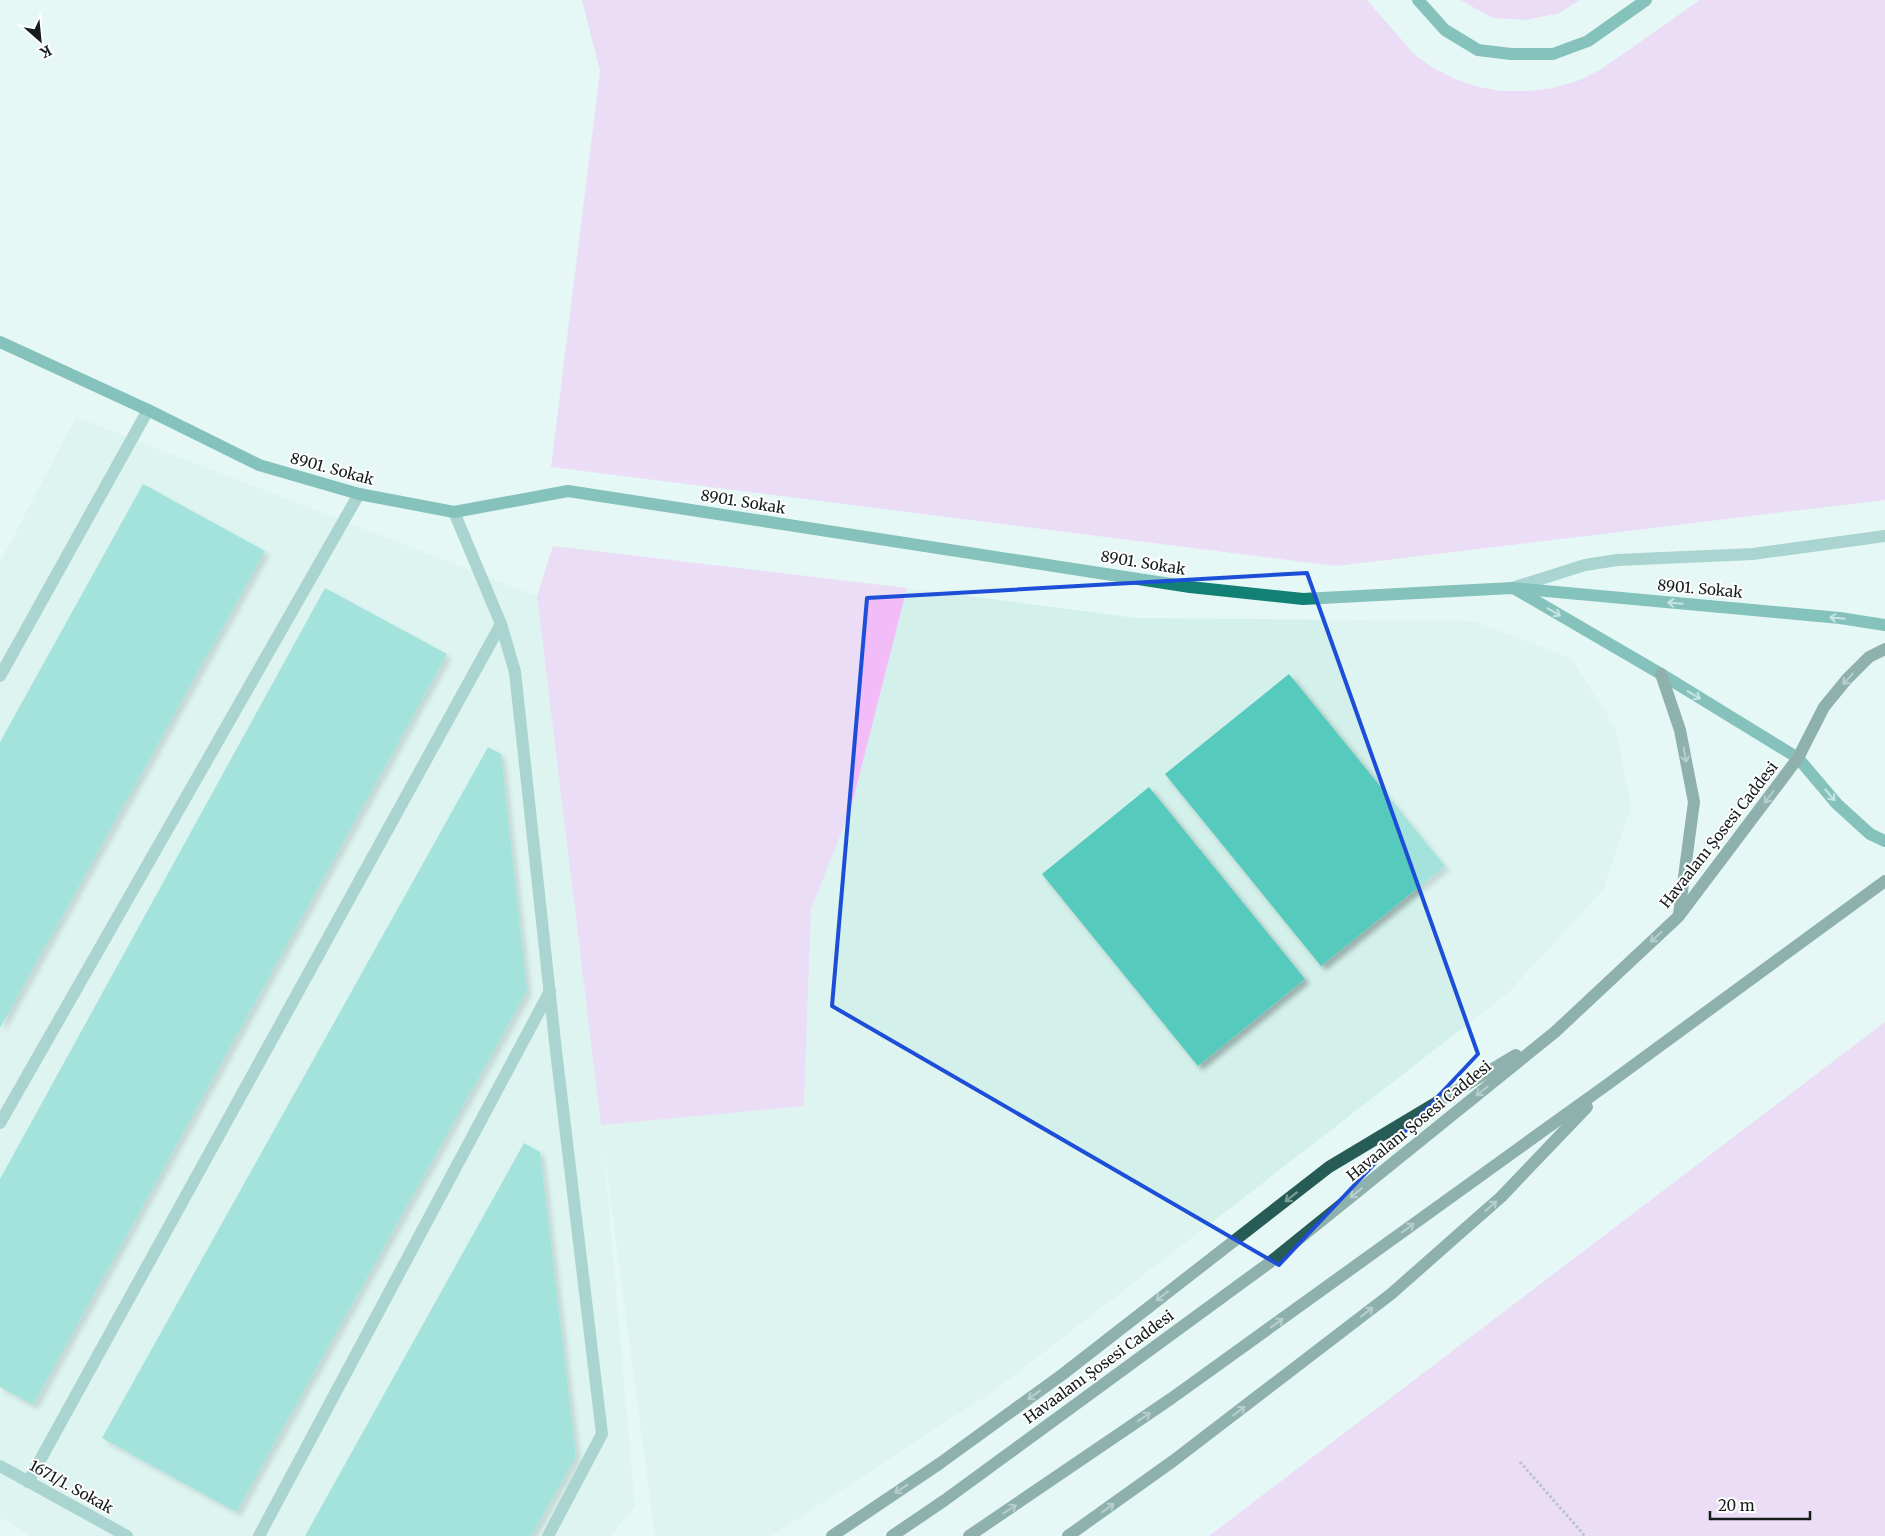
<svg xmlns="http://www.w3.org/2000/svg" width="1885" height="1536" font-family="Merriweather,serif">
<defs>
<filter id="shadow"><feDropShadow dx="4.5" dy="4.5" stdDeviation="2.5" flood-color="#0004"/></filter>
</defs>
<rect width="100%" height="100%" fill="#e5f8f5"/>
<polygon fill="#d3f0eb" points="76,417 537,596 601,1124 804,1106 811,909 852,804 907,588 1136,618 1474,621 1571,658 1616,729 1631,807 1603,890 1508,993 995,1390 771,1536 655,1536 603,1143 635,1506 611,1536 32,1536 0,1518 0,562"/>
<g fill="#f1bcf7">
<polygon points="582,0 1367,0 1414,54 1433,68 1455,79 1478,87 1502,91 1527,91 1553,88 1577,81 1600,70 1700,0 1885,0 1885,500 1336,566 551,467 600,71"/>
<polygon points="1460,0 1579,0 1560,13 1526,20 1493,18"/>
<polygon points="553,546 907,588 851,808 811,909 804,1106 601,1125 537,596"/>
<polygon points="1885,1022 1885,1536 1209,1536"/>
</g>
<g fill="#56cbbd" filter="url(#shadow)">
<polygon points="143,484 265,551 0,1028 0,742"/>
<polygon points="325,588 447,654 33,1405 0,1387 0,1179"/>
<polygon points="1289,674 1445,866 1321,966 1165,774"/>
<polygon points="488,747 501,754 527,991 236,1512 102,1438"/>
<polygon points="1149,787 1305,979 1198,1066 1042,874"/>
<polygon points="524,1143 540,1152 576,1456 531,1536 305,1536"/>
</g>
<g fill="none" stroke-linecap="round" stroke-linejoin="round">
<polyline stroke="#7e8b89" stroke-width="3" stroke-dasharray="2.5 2.5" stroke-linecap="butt" points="1520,1462 1585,1536"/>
<g stroke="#5fa99f" stroke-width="12">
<polyline points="454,512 501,624 515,672 556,1051 602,1434 548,1536"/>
<polyline points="1512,588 1585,565 1617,560 1753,554 1885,536"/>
<polyline points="0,676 148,410"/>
<polyline points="0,1123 359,494"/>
<polyline points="28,1482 501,624"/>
<polyline points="259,1536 550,991"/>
</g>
<polyline stroke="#5fa99f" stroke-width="12" points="0,1466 127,1536"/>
<g stroke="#138076" stroke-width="12">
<polyline points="1418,0 1445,30 1478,50 1511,54 1553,54 1588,41 1646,0"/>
<polyline points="0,342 148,410 259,465 359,494 454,512 568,491 1190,587 1303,599 1512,588 1840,618 1885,625"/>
<polyline points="1517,590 1661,674 1798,758 1837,804 1870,834 1885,841"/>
</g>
<g stroke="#275b55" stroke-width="12">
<polyline points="1661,674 1680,730 1694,802 1679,914"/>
<polyline points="832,1536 939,1464 1063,1374 1329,1167 1516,1055"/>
<polyline points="892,1536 945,1500 1269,1263 1555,1032 1679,916 1798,758 1824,707 1847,679 1869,657 1885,649"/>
<polyline points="969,1536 1172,1398 1608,1084 1885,881"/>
<polyline points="1068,1536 1173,1461 1391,1294 1501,1197 1587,1107"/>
</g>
</g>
<defs><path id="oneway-shaft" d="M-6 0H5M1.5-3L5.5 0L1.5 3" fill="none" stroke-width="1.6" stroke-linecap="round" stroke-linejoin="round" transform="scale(1.25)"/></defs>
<g stroke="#a1ccc8">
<use href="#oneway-shaft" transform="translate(1675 603) rotate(-175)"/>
<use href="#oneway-shaft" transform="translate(1554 612) rotate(30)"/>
<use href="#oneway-shaft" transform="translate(1837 618) rotate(-174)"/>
<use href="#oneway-shaft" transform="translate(1694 695) rotate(31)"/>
<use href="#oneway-shaft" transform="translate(1830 795) rotate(50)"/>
</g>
<g stroke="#7d9d99">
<use href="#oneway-shaft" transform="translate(1848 679) rotate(132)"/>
<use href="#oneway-shaft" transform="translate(1685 755) rotate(80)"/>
<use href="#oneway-shaft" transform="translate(1769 797) rotate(127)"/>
<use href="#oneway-shaft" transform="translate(1656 937) rotate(137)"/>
<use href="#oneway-shaft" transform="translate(1482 1091) rotate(141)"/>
<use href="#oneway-shaft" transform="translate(1356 1193) rotate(141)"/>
<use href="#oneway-shaft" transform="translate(1291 1197) rotate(142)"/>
<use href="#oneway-shaft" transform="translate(1491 1206) rotate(-41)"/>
<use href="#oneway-shaft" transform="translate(1408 1228) rotate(-36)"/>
<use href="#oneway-shaft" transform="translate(1162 1296) rotate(142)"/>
<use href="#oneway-shaft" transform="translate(1367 1312) rotate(-38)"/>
<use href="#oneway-shaft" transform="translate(1277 1323) rotate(-36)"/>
<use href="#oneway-shaft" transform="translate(1034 1395) rotate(144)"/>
<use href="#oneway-shaft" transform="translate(1239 1411) rotate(-38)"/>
<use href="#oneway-shaft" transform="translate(1144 1417) rotate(-34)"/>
<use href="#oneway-shaft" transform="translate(901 1489) rotate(146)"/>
<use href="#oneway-shaft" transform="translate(1108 1508) rotate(-36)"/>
<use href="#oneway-shaft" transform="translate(1010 1509) rotate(-34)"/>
</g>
<path d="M0 0H1885V1536H0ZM1307,573L1478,1054L1279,1265L832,1006L867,598Z" fill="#e5f8f5" fill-opacity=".55" fill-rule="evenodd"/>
<path fill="none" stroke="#1d4ed8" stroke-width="4" stroke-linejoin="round" d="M1307,573L1478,1054L1279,1265L832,1006L867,598Z"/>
<g text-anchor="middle" stroke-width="4" stroke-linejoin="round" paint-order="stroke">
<g font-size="15" fill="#151c1b" stroke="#fff">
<text transform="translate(332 469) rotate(15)" y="5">8901. Sokak</text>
<text transform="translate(743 502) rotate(9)" y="5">8901. Sokak</text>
<text transform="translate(1143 563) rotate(9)" y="5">8901. Sokak</text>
<text transform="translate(1700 589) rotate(5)" y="5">8901. Sokak</text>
<text transform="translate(1719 835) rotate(-52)" y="5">Havaalanı Şosesi Caddesi</text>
<text transform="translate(1419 1121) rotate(-39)" y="5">Havaalanı Şosesi Caddesi</text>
<text transform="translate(1099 1367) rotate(-36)" y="5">Havaalanı Şosesi Caddesi</text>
<text transform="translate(71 1487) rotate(29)" y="5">1671/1. Sokak</text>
</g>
</g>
<g transform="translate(40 40) rotate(153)" stroke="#ffffff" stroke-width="4" paint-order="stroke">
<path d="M0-4L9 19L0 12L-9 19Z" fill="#151c1b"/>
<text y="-8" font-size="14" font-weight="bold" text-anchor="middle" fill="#151c1b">K</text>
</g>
<path d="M1710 1511v8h100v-8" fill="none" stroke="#151c1b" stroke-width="2.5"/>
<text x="1718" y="1511" font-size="15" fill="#151c1b" stroke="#ffffff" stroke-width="4" paint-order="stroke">20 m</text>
</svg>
